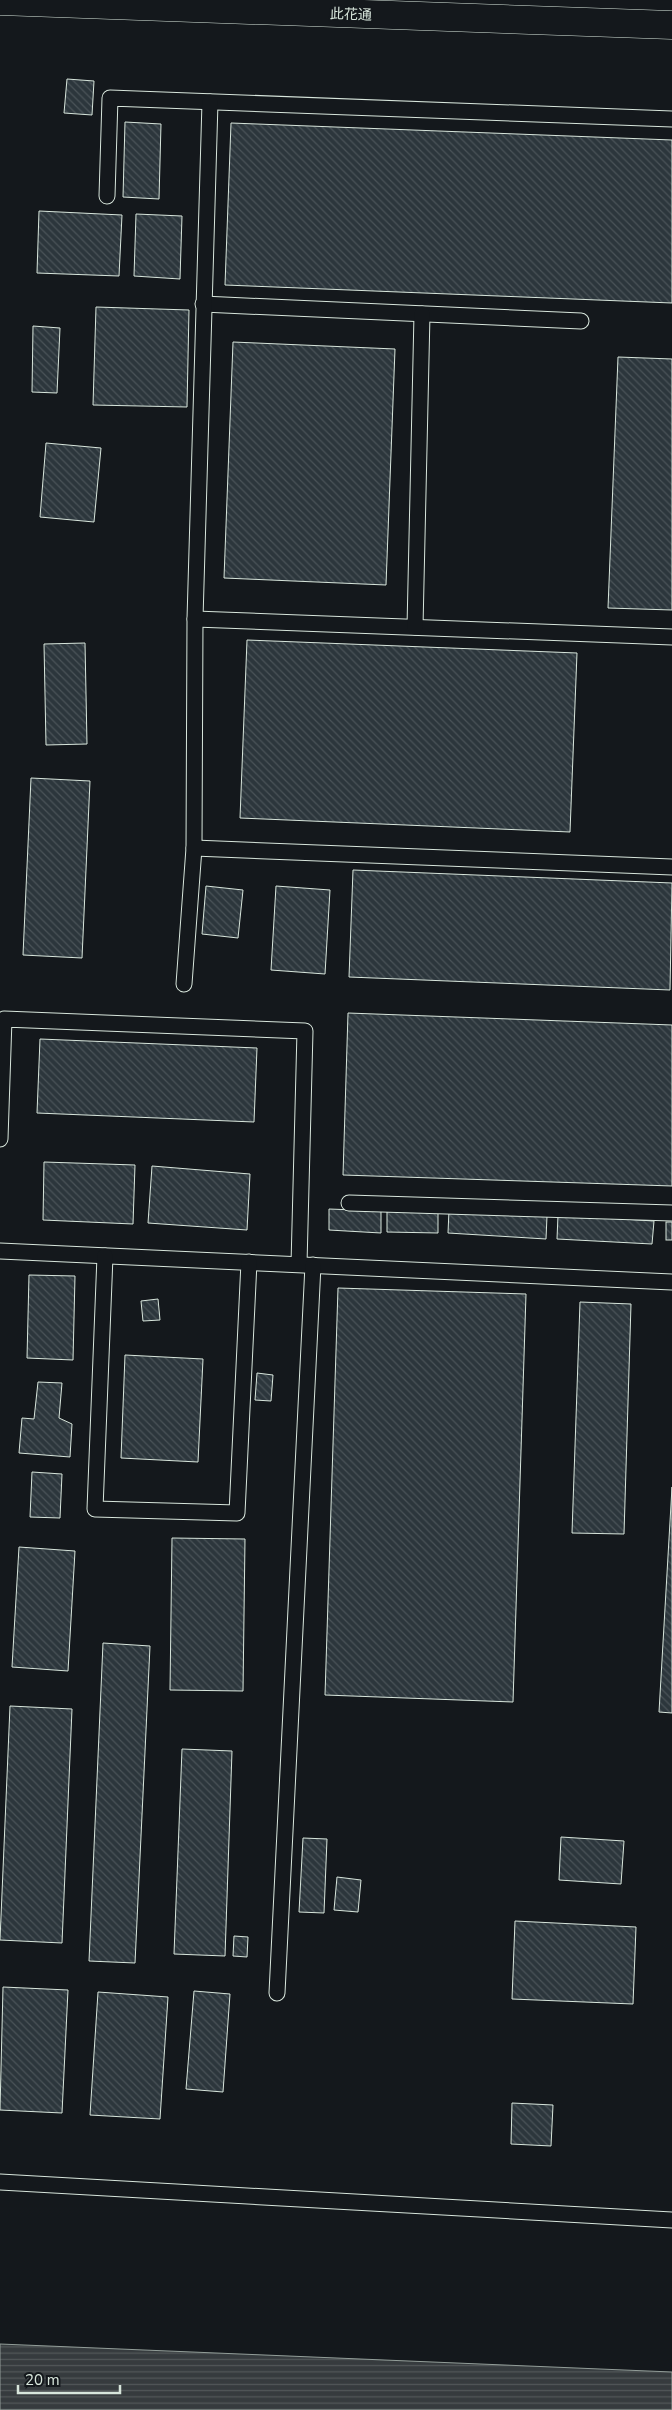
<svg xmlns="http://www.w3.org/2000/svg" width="672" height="2410" font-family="'Nunito Sans','Noto Sans JP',sans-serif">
<defs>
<pattern id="water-rules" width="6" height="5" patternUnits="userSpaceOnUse" patternTransform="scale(1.25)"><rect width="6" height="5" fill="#363b3e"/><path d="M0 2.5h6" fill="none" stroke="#525759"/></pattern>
<pattern id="building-back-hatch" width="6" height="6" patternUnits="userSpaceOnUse" patternTransform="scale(1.25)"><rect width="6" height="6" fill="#2c363c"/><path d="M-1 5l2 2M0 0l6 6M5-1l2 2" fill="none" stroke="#4a5358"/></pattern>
</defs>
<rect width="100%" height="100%" fill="#14181c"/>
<polygon fill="url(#water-rules)" stroke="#939e99" points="0,2344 672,2372 672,2410 0,2410"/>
<g fill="url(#building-back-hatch)" stroke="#d8e6dc">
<polygon points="67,79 94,81 92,115 64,113"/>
<polygon points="125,122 161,124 159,199 123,197"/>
<polygon points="231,123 672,140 672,303 225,285"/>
<polygon points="39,211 122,215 119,276 37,273"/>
<polygon points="136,214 182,216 180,279 134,276"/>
<polygon points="96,307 189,310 187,407 93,405"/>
<polygon points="33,326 60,328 57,393 32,392"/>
<polygon points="233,342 395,349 386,585 224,578"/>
<polygon points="618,357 672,359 672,610 608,608"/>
<polygon points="46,443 101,448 94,522 40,517"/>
<polygon points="247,640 577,653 570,832 240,818"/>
<polygon points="85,643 87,744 46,745 44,644"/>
<polygon points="31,778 90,781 82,958 23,955"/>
<polygon points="353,870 672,883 670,990 349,977"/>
<polygon points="206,886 243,890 238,938 202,934"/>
<polygon points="276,886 330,890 325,974 271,970"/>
<polygon points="348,1013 672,1025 672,1186 343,1175"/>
<polygon points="40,1039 257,1048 254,1122 37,1113"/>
<polygon points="44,1162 135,1165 133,1224 43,1220"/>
<polygon points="152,1166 250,1174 247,1230 148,1223"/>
<polygon points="329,1209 381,1211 381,1233 329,1230"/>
<polygon points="449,1210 547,1216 546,1239 448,1233"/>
<polygon points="387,1211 438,1211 438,1233 387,1232"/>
<polygon points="558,1215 654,1221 652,1244 557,1239"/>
<rect x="666" y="1222" width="6" height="18"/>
<polygon points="29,1275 75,1276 73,1360 27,1358"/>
<polygon points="338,1288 526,1294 513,1702 325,1695"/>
<polygon points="158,1299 160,1320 143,1321 141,1301"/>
<polygon points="580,1302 631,1304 624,1534 572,1533"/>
<polygon points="125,1355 203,1359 198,1462 121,1458"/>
<polygon points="257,1373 273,1375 271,1401 255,1400"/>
<polygon points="38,1382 62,1383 59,1418 72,1424 70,1457 19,1453 22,1418 34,1419"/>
<polygon points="32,1472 62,1474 60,1518 30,1517"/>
<polygon points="672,1487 672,1713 659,1712"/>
<polygon points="172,1538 245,1539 243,1691 170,1690"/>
<polygon points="19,1547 75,1551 68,1671 12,1667"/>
<polygon points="103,1643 150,1646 135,1963 89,1961"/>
<polygon points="10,1706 72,1709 62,1943 0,1940"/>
<polygon points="182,1749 232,1751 225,1956 174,1954"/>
<polygon points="561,1837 624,1841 621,1884 559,1880"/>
<polygon points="303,1838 327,1839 324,1913 299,1912"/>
<polygon points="337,1877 361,1880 358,1912 334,1910"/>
<polygon points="515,1921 636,1927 633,2004 512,1999"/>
<polygon points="234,1936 248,1937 247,1957 233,1956"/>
<polygon points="3,1987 68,1990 62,2113 0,2110"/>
<polygon points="194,1991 230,1994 223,2092 186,2089"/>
<polygon points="98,1992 168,1997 160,2119 90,2115"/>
<polygon points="512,2103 553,2105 551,2146 511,2144"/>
</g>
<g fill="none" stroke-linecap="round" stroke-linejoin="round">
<defs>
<g id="lane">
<polyline points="107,196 110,98 672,119"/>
<polyline points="203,304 581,321"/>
<polyline points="195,619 672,637"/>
<polyline points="415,627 422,314"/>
<polyline points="194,848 672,867"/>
<polyline points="184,984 194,848 195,619 210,102"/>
<polyline points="0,1139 4,1019 305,1031 299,1264"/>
<polyline points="349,1203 672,1213"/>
<polyline points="0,1251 672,1282"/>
<polyline points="105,1256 95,1509 237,1513 249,1262"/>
<polyline points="277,1993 313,1265"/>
<polyline points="0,2182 672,2220"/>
</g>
<polyline id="secondary" points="0,1 672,25"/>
</defs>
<use href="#lane" stroke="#d8e6dc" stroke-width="17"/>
<use href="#secondary" stroke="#d8e6dc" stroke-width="29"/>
<use href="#lane" stroke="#14181c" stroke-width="15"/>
<use href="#secondary" stroke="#14181c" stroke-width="28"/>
</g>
<g text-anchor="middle" stroke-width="4" stroke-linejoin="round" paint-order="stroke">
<g font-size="14" fill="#d8e6dc" stroke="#14181c">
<text transform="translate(351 14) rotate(2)" y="5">此花通</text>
</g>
</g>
<path d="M18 2385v8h102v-8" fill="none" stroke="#d8e6dc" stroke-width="2.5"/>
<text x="25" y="2385" font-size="15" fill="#d8e6dc" stroke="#14181c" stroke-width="4" paint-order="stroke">20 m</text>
</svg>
